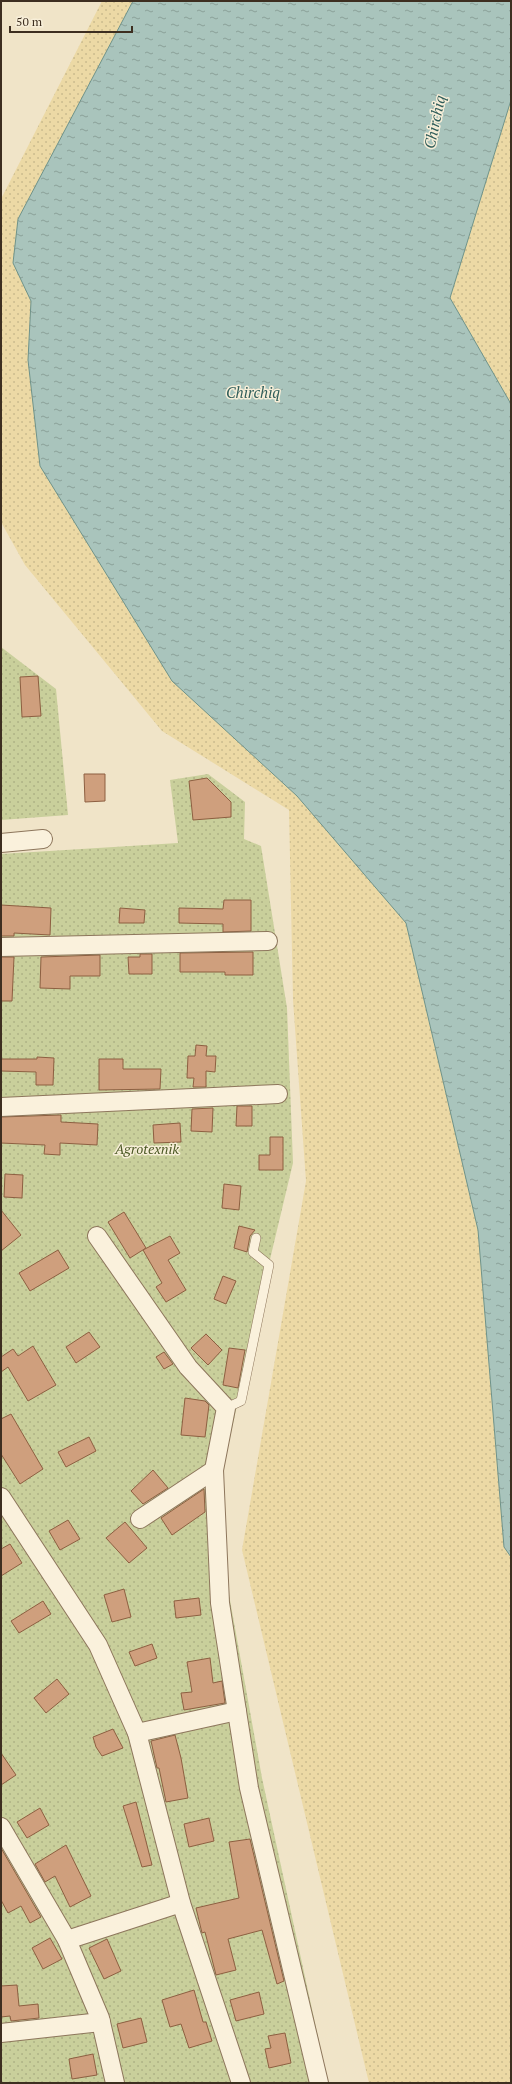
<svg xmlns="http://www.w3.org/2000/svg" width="512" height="2084" font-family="'PT Serif',serif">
<defs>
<pattern id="sand-dots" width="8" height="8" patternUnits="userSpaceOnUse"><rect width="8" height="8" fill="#ecd9a5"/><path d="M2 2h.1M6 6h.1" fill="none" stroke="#cbbb8e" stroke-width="1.8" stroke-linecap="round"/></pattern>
<pattern id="garden-dots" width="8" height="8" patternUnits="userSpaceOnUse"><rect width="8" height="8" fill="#c9cf9b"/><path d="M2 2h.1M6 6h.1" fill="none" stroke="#aeb285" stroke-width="1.8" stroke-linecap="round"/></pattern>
<pattern id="water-ripples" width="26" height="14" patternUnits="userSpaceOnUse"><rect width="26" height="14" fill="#a9c4bc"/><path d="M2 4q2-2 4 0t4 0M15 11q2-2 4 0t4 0" fill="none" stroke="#8ba098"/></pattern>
</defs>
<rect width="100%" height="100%" fill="#f0e4c8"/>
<polygon fill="url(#sand-dots)" points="102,1 511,1 511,2083 369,2083 242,1550 306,1181 293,1000 289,810 162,731 25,565 1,522 1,199"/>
<g fill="url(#garden-dots)">
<polygon points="1,647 56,689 68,815 1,820"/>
<polygon points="208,774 245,802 244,839 261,846 287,1008 293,1163 256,1318 214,1511 262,1778 328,2083 1,2083 1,854 178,843 170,780"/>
</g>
<polygon fill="url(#water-ripples)" stroke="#6f938a" points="133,1 511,1 511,100 450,298 511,404 511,1557 504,1547 478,1230 406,923 297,796 172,681 40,466 28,360 31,301 13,263 18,219"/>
<g fill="#cf9f7d" stroke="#8d5f41">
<polygon points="38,676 41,716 22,717 20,677"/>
<polygon points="84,774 105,774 105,801 85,802"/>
<polygon points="207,778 231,802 231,817 193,820 189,781"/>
<polygon points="224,900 251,900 251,931 223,932 223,924 179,923 179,908 223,909"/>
<polygon points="1,905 51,908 50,935 14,933 14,936 1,936"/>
<polygon points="120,908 145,910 144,923 119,923"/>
<polygon points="253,952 253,975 225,975 225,972 180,972 180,953"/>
<polygon points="140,954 152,954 152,974 129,974 128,957 140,957"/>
<polygon points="100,955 100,976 70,976 70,989 40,988 41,957"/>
<polygon points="1,957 14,957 12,1001 1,1001"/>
<polygon points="196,1045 207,1046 206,1056 216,1056 215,1072 206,1071 206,1087 193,1087 194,1078 187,1078 188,1056 195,1056"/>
<polygon points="37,1057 54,1058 53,1085 36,1085 36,1072 1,1071 1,1059 37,1059"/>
<polygon points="99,1059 123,1059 123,1069 161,1069 160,1089 99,1090"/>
<polygon points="237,1106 252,1106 252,1126 236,1126"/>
<polygon points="213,1108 212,1132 191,1131 192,1109"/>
<polygon points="61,1115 61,1122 98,1124 97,1145 60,1143 60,1155 44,1154 45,1145 1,1143 1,1117"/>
<polygon points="180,1123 181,1142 154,1143 153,1125"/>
<polygon points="270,1137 283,1137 283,1170 259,1170 259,1155 270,1155"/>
<polygon points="5,1174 23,1175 22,1198 4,1197"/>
<polygon points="224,1184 241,1186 239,1210 222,1208"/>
<polygon points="1,1210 21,1235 1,1251"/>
<polygon points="124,1212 146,1248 130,1258 108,1222"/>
<polygon points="239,1226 255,1230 250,1236 247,1252 234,1248"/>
<polygon points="170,1236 180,1253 168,1260 186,1290 166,1302 156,1287 162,1283 143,1250"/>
<polygon points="58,1250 69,1268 30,1291 19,1273"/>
<polygon points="223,1276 236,1281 226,1304 214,1299"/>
<polygon points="89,1332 100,1347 76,1363 66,1347"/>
<polygon points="206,1334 222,1350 208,1365 191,1348"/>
<polygon points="33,1346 56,1385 28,1401 8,1367 1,1372 1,1357 13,1349 18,1356"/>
<polygon points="229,1348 245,1350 238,1388 223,1385"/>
<polygon points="164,1352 173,1364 164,1369 156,1357"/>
<polygon points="185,1398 205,1401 209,1405 205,1437 181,1435"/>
<polygon points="11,1414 43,1469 20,1484 1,1454 1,1419"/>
<polygon points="89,1437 96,1451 66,1467 58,1452"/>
<polygon points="153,1470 168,1488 143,1504 131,1491"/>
<polygon points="204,1489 205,1512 172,1535 161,1518"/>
<polygon points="68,1520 80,1539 60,1550 49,1531"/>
<polygon points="125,1522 147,1548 129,1563 106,1538"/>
<polygon points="10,1544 22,1563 1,1576 1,1549"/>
<polygon points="124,1589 131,1617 112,1622 104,1595"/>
<polygon points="199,1598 201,1615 176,1618 174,1601"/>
<polygon points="43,1601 51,1614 19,1633 11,1621"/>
<polygon points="152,1644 157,1658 135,1666 129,1652"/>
<polygon points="210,1658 213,1683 222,1681 225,1703 184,1710 181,1693 192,1692 187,1662"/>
<polygon points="57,1679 69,1694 46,1713 34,1698"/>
<polygon points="113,1729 123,1748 102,1756 96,1747 93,1737"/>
<polygon points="175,1735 181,1758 188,1798 166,1802 159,1768 157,1768 151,1741"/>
<polygon points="1,1753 16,1775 1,1785"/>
<polygon points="136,1802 152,1865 142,1867 123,1806"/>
<polygon points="40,1808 49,1825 27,1838 17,1822"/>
<polygon points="209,1818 214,1841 189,1847 184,1824"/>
<polygon points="250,1839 284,1981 277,1984 262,1930 228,1939 236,1970 216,1975 205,1932 202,1933 196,1908 239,1898 229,1842"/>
<polygon points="66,1845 91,1896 70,1907 55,1876 45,1882 35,1864"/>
<polygon points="1,1848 41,1917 30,1923 21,1906 8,1913 1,1900"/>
<polygon points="50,1938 62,1959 43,1969 32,1948"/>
<polygon points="107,1939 121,1971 104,1979 89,1948"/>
<polygon points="17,1985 19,2006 38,2004 39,2018 11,2021 10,2016 1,2017 1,1986"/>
<polygon points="194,1990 203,2022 206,2022 212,2041 189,2048 181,2024 170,2027 162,2000"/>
<polygon points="259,1992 264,2014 236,2021 230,2000"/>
<polygon points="141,2018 147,2042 123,2048 117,2024"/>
<polygon points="285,2033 291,2063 269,2068 265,2049 271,2048 268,2036"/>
<polygon points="93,2054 97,2075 72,2079 69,2059"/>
</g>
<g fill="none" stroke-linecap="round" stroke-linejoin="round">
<defs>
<polyline id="lane" points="226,1408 241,1401 269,1265 253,1252 256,1238"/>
<g id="street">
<polyline points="1,843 43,839"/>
<polyline points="1,947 268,941"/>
<polyline points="1,1107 278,1094"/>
<polyline points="97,1236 188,1367 226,1408 214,1470 220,1603 249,1788 319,2083"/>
<polyline points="1,1497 98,1645 137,1733 181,1903 241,2083"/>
<polyline points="140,1519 214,1470"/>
<polyline points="137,1733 237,1711"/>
<polyline points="1,1827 67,1940 100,2018 115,2083"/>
<polyline points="67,1940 181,1903"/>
<polyline points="1,2033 101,2022"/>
</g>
</defs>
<use href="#lane" stroke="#8d765c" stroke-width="10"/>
<use href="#street" stroke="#8d765c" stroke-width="20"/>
<use href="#lane" stroke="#faf1dc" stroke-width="9"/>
<use href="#street" stroke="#faf1dc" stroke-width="18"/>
</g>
<g text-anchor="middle" stroke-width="3" stroke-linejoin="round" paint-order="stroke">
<g font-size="14" font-style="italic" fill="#4d5a26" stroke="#f7eed8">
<text x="147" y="1154">Agrotexnik</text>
</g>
<g font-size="15" font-style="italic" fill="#2f5d5a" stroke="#f7eed8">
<text transform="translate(435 122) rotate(-78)" y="5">Chirchiq</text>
<text x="253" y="398">Chirchiq</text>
</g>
</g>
<rect width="512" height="2084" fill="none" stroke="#3d2e20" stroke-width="4"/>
<path d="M10 26v6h122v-6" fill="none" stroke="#3d2e20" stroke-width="2"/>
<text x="16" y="26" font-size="12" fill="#3d2e20" stroke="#f7eed8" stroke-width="3" paint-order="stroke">50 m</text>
</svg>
